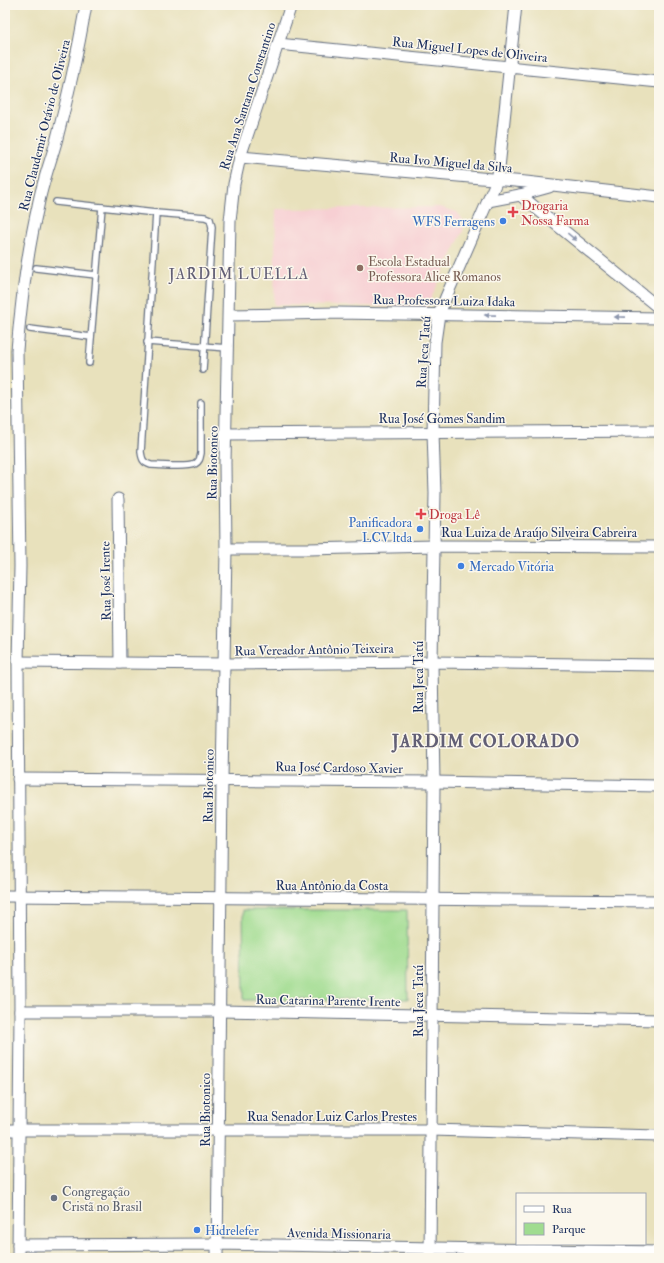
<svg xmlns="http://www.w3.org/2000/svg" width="664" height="1263" font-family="'IM FELL Double Pica',serif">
<rect width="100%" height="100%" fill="#fbf7ec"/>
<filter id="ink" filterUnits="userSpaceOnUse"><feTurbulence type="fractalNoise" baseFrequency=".025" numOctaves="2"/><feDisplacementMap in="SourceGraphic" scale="8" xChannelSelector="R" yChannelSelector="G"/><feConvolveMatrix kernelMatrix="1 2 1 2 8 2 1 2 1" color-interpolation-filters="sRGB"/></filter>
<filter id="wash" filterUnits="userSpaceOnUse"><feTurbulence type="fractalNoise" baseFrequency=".012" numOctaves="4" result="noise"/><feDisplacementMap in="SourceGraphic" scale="16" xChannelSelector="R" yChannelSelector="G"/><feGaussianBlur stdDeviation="0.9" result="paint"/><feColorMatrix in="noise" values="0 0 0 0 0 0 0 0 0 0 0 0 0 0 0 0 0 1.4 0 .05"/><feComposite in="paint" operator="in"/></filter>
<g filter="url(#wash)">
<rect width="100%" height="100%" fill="#e8e1bc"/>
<polygon fill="#f7cfd3" points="440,207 457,212 463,220 463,231 427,307 274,305 276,209"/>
<polygon fill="#a0dc90" stroke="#5e8677" points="243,910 407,910 408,999 244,1000"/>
</g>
<g filter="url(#ink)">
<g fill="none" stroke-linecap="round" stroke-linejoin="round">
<defs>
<g id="lane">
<polyline points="56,202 156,213"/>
<polyline points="36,268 96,275"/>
<polyline points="30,329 91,337"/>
<polyline points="147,342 228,348"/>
<polyline points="89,363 102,207"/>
<path d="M201,403V453C200,458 200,461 195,464C189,468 159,465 151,465C143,463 142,459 141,452L156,213L205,217L210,219L212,227L203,370"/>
</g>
<g id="street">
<polyline points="278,44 659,82"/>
<polyline points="240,157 526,182 659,197"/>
<polyline points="520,195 659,308"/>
<polyline points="488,201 520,195 549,187"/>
<polyline points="229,315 336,313 659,318"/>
<polyline points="226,434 659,431"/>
<polyline points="118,499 120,663"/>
<polyline points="226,549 308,549 434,546 659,547"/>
<polyline points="18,662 225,664 432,662 659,665"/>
<polyline points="18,779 434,782 659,786"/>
<polyline points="5,896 659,901"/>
<polyline points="20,1011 219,1011 659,1020"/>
<polyline points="5,1130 431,1130 659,1136"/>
<polyline points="18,1245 217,1244 659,1252"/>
<path d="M18,1258L20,1011L18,662L20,566L17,350C21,302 27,254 38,206C42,184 50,163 56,142C68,97 78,51 86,5"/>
<polyline points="217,1258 222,780 226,549 225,463 230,221 234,184 240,157 291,5"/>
<polyline points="430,1258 434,782 432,662 435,493 433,432 435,342 439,314 446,297 497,180 499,168 516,5"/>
</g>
</defs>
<use href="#lane" stroke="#636d7f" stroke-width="8"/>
<use href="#street" stroke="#636d7f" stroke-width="13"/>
<use href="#lane" stroke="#fff" stroke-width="5.5"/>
<use href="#street" stroke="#fff" stroke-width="11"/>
</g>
<defs><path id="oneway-solid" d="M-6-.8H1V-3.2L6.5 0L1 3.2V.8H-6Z"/></defs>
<g fill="#8d97ae">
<use href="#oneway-solid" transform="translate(572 237) rotate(39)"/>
<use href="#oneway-solid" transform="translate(490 315) rotate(-179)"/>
<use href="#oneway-solid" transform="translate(620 317) rotate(-179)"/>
</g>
</g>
<g fill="#e0444e" stroke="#fbf7ec" stroke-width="1.5">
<path d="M511 206h4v4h4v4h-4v4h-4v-4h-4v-4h4z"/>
<path d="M419 508h4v4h4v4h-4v4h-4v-4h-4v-4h4z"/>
</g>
<g fill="#3f7fe0" stroke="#fbf7ec" stroke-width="1.5">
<circle cx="503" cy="221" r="4"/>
<circle cx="420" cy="529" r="4"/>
<circle cx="461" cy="566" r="4"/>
<circle cx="197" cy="1230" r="4"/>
</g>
<circle fill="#8d6e63" stroke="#fbf7ec" stroke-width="1.5" cx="360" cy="268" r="4"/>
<circle fill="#6b7280" stroke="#fbf7ec" stroke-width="1.5" cx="54" cy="1198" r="4"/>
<g text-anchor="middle" stroke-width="3" stroke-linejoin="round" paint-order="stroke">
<g font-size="13" fill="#1b2f5e" stroke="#fbf7ec">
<text transform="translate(470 49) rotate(6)" y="5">Rua Miguel Lopes de Oliveira</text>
<text transform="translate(247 96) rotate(-72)" y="5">Rua Ana Santana Constantino</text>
<text transform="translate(44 125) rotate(-76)" y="5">Rua Claudemir Otávio de Oliveira</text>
<text transform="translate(451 162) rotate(5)" y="5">Rua Ivo Miguel da Silva</text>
<text transform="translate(444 300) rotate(1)" y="5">Rua Professora Luiza Idaka</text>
<text transform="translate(423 352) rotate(-86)" y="5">Rua Jeca Tatú</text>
<text x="442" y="423">Rua José Gomes Sandim</text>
<text transform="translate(212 463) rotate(-89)" y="5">Rua Biotonico</text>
<text x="539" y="537">Rua Luiza de Araújo Silveira Cabreira</text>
<text transform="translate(105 581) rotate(-91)" y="5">Rua José Irente</text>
<text transform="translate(314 649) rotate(-1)" y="5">Rua Vereador Antônio Teixeira</text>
<text transform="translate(418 677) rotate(-90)" y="5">Rua Jeca Tatú</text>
<text transform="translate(339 767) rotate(1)" y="5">Rua José Cardoso Xavier</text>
<text transform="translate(208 786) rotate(-89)" y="5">Rua Biotonico</text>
<text x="332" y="890">Rua Antônio da Costa</text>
<text transform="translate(328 1000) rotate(1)" y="5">Rua Catarina Parente Irente</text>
<text transform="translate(418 1001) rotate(-90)" y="5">Rua Jeca Tatú</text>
<text transform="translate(205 1110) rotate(-90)" y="5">Rua Biotonico</text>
<text x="332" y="1121">Rua Senador Luiz Carlos Prestes</text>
<text transform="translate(339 1233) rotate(1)" y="5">Avenida Missionaria</text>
</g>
<g font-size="13" fill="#be3a42" stroke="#fbf7ec" text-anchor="start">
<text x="521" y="210">Drogaria<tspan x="521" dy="15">Nossa Farma</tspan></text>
<text x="429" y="519">Droga Lê</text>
</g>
<g font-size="13" fill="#366cbe" stroke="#fbf7ec" text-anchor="end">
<text x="495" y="226">WFS Ferragens</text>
<text x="412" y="527">Panificadora<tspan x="412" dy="15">LCV ltda</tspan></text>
<text x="469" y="571" text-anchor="start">Mercado Vitória</text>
<text x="205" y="1235" text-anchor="start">Hidrelefer</text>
</g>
<g font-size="13" fill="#785e54" stroke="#fbf7ec" text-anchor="start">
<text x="368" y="266">Escola Estadual<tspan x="368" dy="15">Professora Alice Romanos</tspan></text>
</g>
<g font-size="13" fill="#5b616d" stroke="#fbf7ec" text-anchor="start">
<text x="62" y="1196">Congregação<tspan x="62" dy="15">Cristã no Brasil</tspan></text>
</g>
<g font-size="15" letter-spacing="1" fill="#625f75" stroke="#fbf7ec">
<text x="239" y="279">JARDIM LUELLA</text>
</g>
<g font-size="17" font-weight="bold" letter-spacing="1" fill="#625f75" stroke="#fbf7ec">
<text x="486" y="747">JARDIM COLORADO</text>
</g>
</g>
<rect width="664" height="1263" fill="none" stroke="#fbf7ec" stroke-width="20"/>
<rect x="516" y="1193" width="130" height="52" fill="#fbf7ec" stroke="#a1a7b3"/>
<rect x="524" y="1206" width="20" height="6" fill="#ffffff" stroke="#a1a7b3"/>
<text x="552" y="1213" font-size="12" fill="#1b2f5e">Rua</text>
<rect x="524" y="1223" width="20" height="12" fill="#a0dc90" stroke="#a1a7b3"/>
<text x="552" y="1233" font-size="12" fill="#1b2f5e">Parque</text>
</svg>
